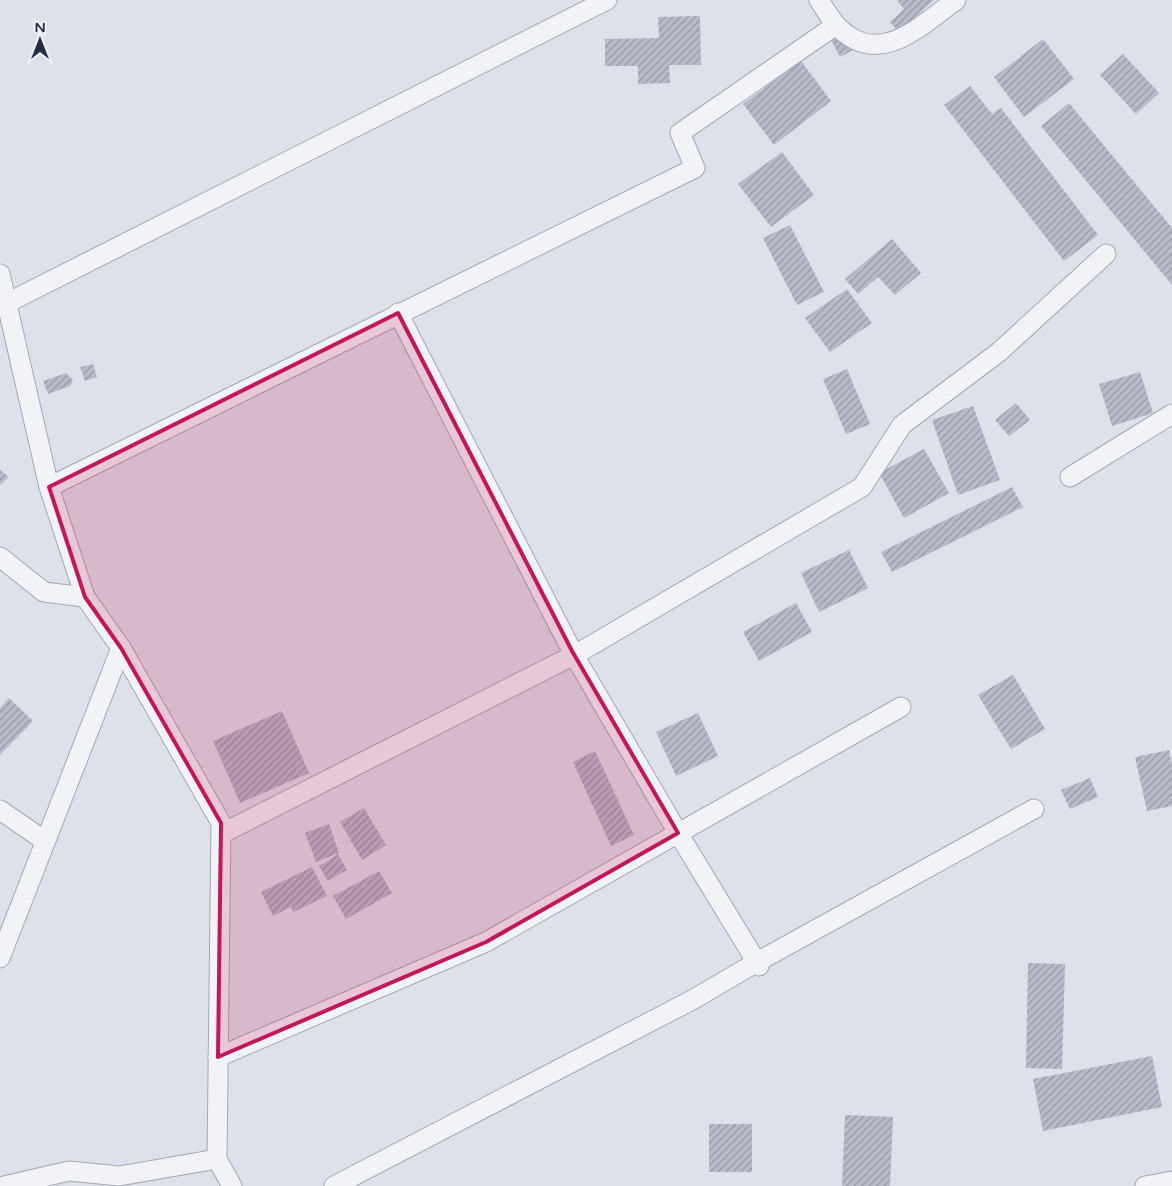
<svg xmlns="http://www.w3.org/2000/svg" width="1172" height="1186" font-family="'Varela Round',sans-serif">
<defs>
<pattern id="building-hatch" width="6" height="6" patternUnits="userSpaceOnUse" patternTransform="scale(1.25)"><rect width="6" height="6" fill="#b8bcca"/><path d="M-1 1l2-2M0 6l6-6M5 7l2-2" fill="none" stroke="#9599a6"/></pattern>
</defs>
<rect width="100%" height="100%" fill="#dee1e9"/>
<g fill="url(#building-hatch)">
<polygon points="899,0 934,0 899,32 890,22 904,9 898,2"/>
<polygon points="700,16 701,65 669,65 670,83 638,84 638,66 605,66 605,39 659,38 658,17"/>
<polygon points="848,31 857,48 840,57 831,40"/>
<polygon points="1043,39 1074,79 1024,117 994,77"/>
<polygon points="1123,54 1159,93 1136,114 1100,75"/>
<polygon points="801,61 831,101 774,145 743,104"/>
<polygon points="970,86 992,114 1001,108 1098,235 1064,261 944,105"/>
<polygon points="1069,103 1172,228 1172,285 1041,126"/>
<polygon points="782,152 814,195 771,227 738,184"/>
<polygon points="790,225 824,292 797,305 763,238"/>
<polygon points="892,239 921,273 895,295 878,277 858,294 845,279"/>
<polygon points="847,289 872,323 830,352 805,318"/>
<polygon points="93,364 97,377 85,381 80,367"/>
<polygon points="847,369 870,424 846,434 823,379"/>
<polygon points="1140,372 1153,413 1112,426 1099,384"/>
<polygon points="66,373 73,380 70,386 48,394 43,381"/>
<polygon points="1016,403 1030,420 1009,436 995,420"/>
<polygon points="973,406 1000,480 958,495 932,420"/>
<polygon points="924,449 949,493 904,518 879,473"/>
<polygon points="0,470 9,477 0,485"/>
<polygon points="1012,487 1023,507 892,572 881,552"/>
<polygon points="849,550 868,588 819,612 801,573"/>
<polygon points="796,603 812,632 759,661 743,632"/>
<polygon points="1013,675 1045,729 1011,749 978,695"/>
<polygon points="9,698 33,721 0,755 0,708"/>
<polygon points="282,711 309,773 240,803 213,741"/>
<polygon points="698,713 718,756 676,776 656,732"/>
<polygon points="1169,750 1172,765 1172,806 1147,811 1135,757"/>
<polygon points="595,751 634,835 611,846 573,762"/>
<polygon points="1090,778 1098,797 1070,809 1061,790"/>
<polygon points="364,808 386,845 362,860 340,822"/>
<polygon points="329,824 339,853 316,862 305,833"/>
<polygon points="338,854 347,870 328,881 319,866"/>
<polygon points="312,867 327,896 293,912 291,907 273,916 261,892"/>
<polygon points="379,871 392,893 346,919 333,896"/>
<polygon points="1028,963 1065,964 1062,1069 1026,1068"/>
<polygon points="1152,1056 1162,1107 1043,1131 1033,1079"/>
<polygon points="845,1115 893,1117 890,1186 842,1186"/>
<rect x="709" y="1124" width="43" height="48"/>
</g>
<g fill="none" stroke-linecap="round" stroke-linejoin="round">
<defs>
<g id="street">
<path d="M819,0C824,8 830,18 836,25C878,70 920,26 956,0"/>
<polyline points="0,274 49,487 85,597 121,648 221,823 217,1159 232,1186"/>
<polyline points="7,303 607,0"/>
<polyline points="398,313 574,655 678,833 759,966"/>
<polyline points="1070,477 1172,414"/>
<polyline points="49,487 695,168 680,133 836,25"/>
<polyline points="0,557 44,592 85,597"/>
<polyline points="0,810 45,841"/>
<polyline points="221,834 578,653 862,487 902,425 999,352 1106,254"/>
<polyline points="0,958 121,648"/>
<polyline points="218,1057 486,942 901,707"/>
<polyline points="4,1186 69,1171 119,1176 217,1159"/>
<polyline points="334,1186 694,999 757,962 1034,809"/>
<polyline points="1145,1186 1172,1181"/>
</g>
</defs>
<use href="#street" stroke="#a3a7b4" stroke-width="21"/>
<use href="#street" stroke="#f2f3f7" stroke-width="19"/>
</g>
<path fill="#c2185b" fill-opacity="0.2" stroke="#c2185b" stroke-width="4" stroke-linejoin="round" d="M398,313L572,651L678,833L486,942L218,1057L221,823L121,648L85,597L49,487Z"/>
<g transform="translate(40 40)" stroke="#eef0f7" stroke-width="4" paint-order="stroke">
<path d="M0-4L9 19L0 12L-9 19Z" fill="#262c42"/>
<text y="-8" font-size="14" font-weight="bold" text-anchor="middle" fill="#262c42">N</text>
</g>
</svg>
